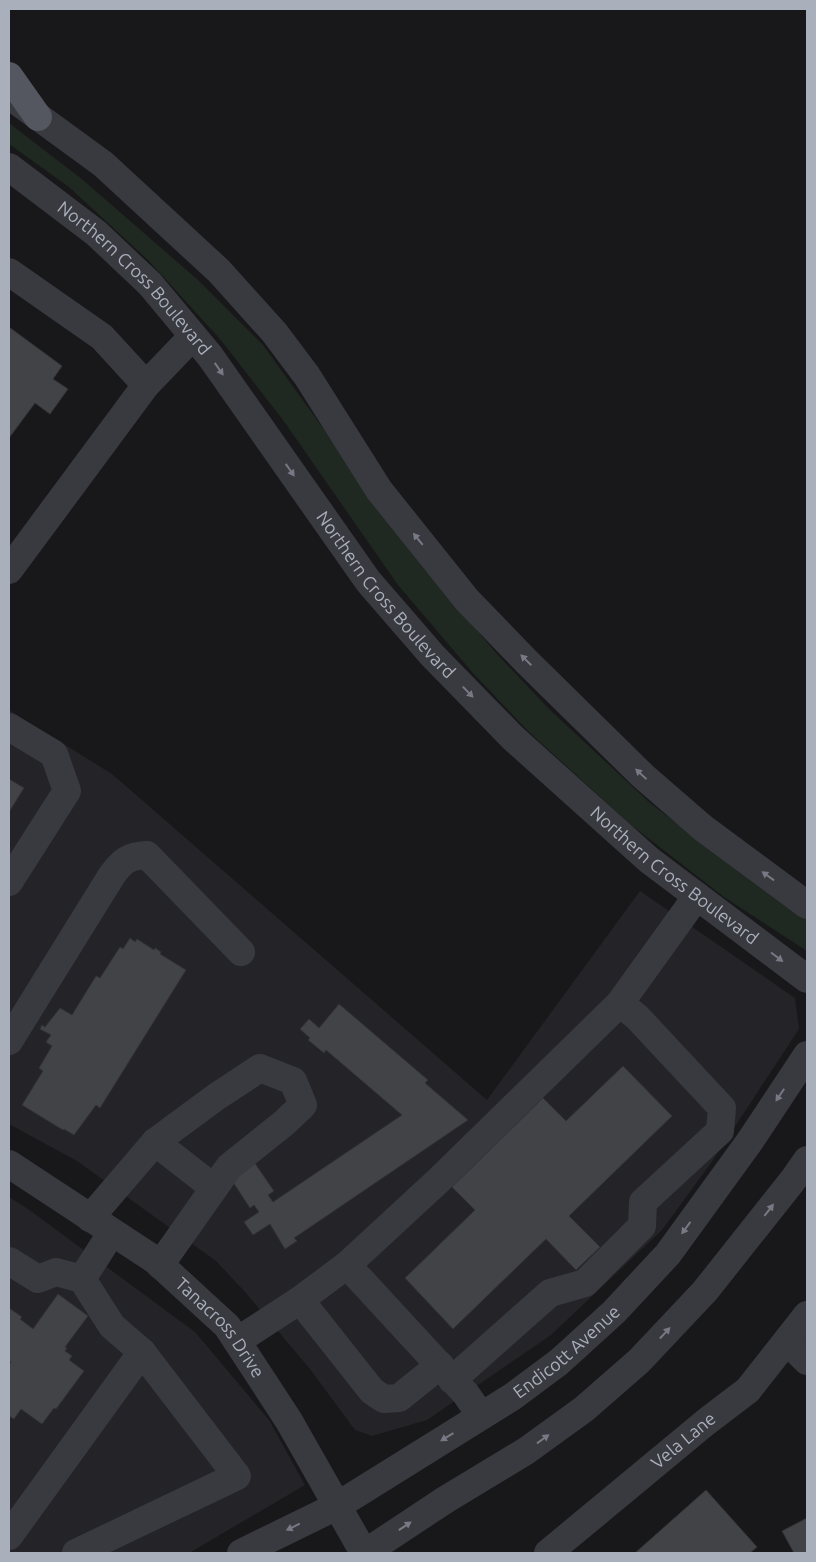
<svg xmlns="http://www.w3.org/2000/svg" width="816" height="1562" font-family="Ubuntu,sans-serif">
<rect width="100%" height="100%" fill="#18181a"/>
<g fill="#242428">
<polygon points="9,710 112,774 487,1100 640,891 795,998 799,1029 711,1163 662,1230 551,1335 427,1420 372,1436 355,1430 310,1369 245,1292 216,1261 77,1161 9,1124"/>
<polygon points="9,1197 28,1209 195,1332 269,1420 305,1485 189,1553 9,1553"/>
</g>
<polygon fill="#1f2921" points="9,123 83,180 198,280 263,345 424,568 497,654 550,710 650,803 741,873 807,918 807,951 724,897 630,824 529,732 472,672 398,585 283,420 220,339 148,260 69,187 9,144"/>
<g fill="#424347" stroke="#323237">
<polygon points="9,327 62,366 53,379 68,389 50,414 35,403 9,438"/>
<polygon points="9,779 24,788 9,812"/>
<polygon points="130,938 135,942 137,939 154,950 155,948 161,952 160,954 186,970 100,1108 96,1105 74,1135 64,1129 63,1130 22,1105 43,1071 39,1068 52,1046 46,1042 51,1035 40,1029 42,1025 45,1027 60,1008 72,1015 96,976 100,978 120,947 123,949"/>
<polygon points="339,1004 428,1080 425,1083 468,1120 294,1238 297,1241 285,1249 270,1224 253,1235 244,1222 259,1212 254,1205 250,1208 231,1179 254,1162 274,1191 268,1195 273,1202 402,1115 326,1050 324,1053 308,1040 310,1038 300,1029 309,1019 319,1028"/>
<polygon points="623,1066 672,1116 569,1216 600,1247 576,1270 546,1239 453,1329 405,1278 475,1210 452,1187 543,1098 566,1121"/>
<polygon points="58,1294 88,1316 65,1347 67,1348 65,1351 72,1356 69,1360 84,1371 56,1409 54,1408 42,1424 21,1409 14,1419 9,1416 9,1365 11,1362 9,1361 9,1308 22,1317 20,1319 33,1329"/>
<polygon points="706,1490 757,1547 750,1553 635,1553"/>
<polygon points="807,1518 807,1553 794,1553 782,1531"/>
</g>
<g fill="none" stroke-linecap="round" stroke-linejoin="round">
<g stroke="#393a40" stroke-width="28">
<polyline points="18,102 103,164 219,271 274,332 307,376 379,490 467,600 527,662 643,776 703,828 807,905"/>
<path id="s1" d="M9,167L96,233L150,284L210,356L368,581L432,655L513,738L649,860L807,979"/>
<polyline points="9,272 102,337 146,385"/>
<polyline points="9,570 146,385 193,336"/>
<polyline points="9,727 54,754 67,791 9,882"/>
<polyline points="620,1003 697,896"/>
<path d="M9,1041L112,875C123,860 129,856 147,855L241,952"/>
<polyline points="155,1142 214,1188"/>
<path id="s2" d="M9,1164L155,1260L227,1326L289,1421L364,1553"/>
<polyline points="90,1218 155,1142 216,1097 260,1068 293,1081 303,1105 284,1123 229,1167 160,1265"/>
<polyline points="9,1261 38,1279 56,1272 82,1279 112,1326 142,1352 237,1476 76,1553"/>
<polyline points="347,1265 466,1394 481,1416"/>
<polyline points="82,1279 112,1232"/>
<polyline points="300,1300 372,1391 384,1399 399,1398 440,1365"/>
<polyline points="237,1341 300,1300 347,1265 439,1180 620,1003 637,1017 722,1108 720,1131 643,1202 642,1226 585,1283 550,1293 452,1380"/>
<polyline points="787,1341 807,1361"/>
<polyline points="9,1536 142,1352"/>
<path id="s3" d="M241,1553L337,1506L512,1397L559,1362L614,1312L668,1254L750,1141L807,1055"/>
<polyline points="365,1553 445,1500 526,1451 584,1409 639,1361 705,1291 793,1180 807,1160"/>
<path id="s4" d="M548,1553L706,1422L748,1390L807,1315"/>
</g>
<polyline stroke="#54575f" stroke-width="28" points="9,76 38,117"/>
</g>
<defs><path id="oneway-solid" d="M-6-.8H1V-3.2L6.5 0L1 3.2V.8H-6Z" transform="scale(1.25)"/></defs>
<g fill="#777a84">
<use href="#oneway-solid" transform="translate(219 369) rotate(55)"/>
<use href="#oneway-solid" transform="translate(290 470) rotate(55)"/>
<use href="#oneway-solid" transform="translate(418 539) rotate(-129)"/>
<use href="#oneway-solid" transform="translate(526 660) rotate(-135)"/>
<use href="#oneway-solid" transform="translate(468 692) rotate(46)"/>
<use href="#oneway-solid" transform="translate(641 774) rotate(-137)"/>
<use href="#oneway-solid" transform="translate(768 876) rotate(-144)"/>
<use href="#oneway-solid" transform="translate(777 957) rotate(37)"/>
<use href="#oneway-solid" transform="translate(780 1095) rotate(124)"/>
<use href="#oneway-solid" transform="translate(769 1210) rotate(-52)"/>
<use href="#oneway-solid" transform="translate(686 1228) rotate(126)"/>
<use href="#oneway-solid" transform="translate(665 1333) rotate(-47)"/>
<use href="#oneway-solid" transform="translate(447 1437) rotate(149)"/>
<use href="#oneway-solid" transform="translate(543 1439) rotate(-36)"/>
<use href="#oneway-solid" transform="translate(405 1526) rotate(-34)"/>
<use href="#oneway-solid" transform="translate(293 1527) rotate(154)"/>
</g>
<g text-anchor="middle" stroke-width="4" stroke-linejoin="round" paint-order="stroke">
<g font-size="18" fill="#a9afbb" stroke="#131315">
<text dy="6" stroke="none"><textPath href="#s1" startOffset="168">Northern Cross Boulevard</textPath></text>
<text dy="6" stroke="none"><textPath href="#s1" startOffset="574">Northern Cross Boulevard</textPath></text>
<text dy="6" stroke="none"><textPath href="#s1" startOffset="978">Northern Cross Boulevard</textPath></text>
<text dy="6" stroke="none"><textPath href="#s2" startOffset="269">Tanacross Drive</textPath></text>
<text dy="6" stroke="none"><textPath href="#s3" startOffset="384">Endicott Avenue</textPath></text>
<text dy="6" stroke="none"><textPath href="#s4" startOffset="176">Vela Lane</textPath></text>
</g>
</g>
<rect width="816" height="1562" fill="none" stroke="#a9afbb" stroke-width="20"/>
</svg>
